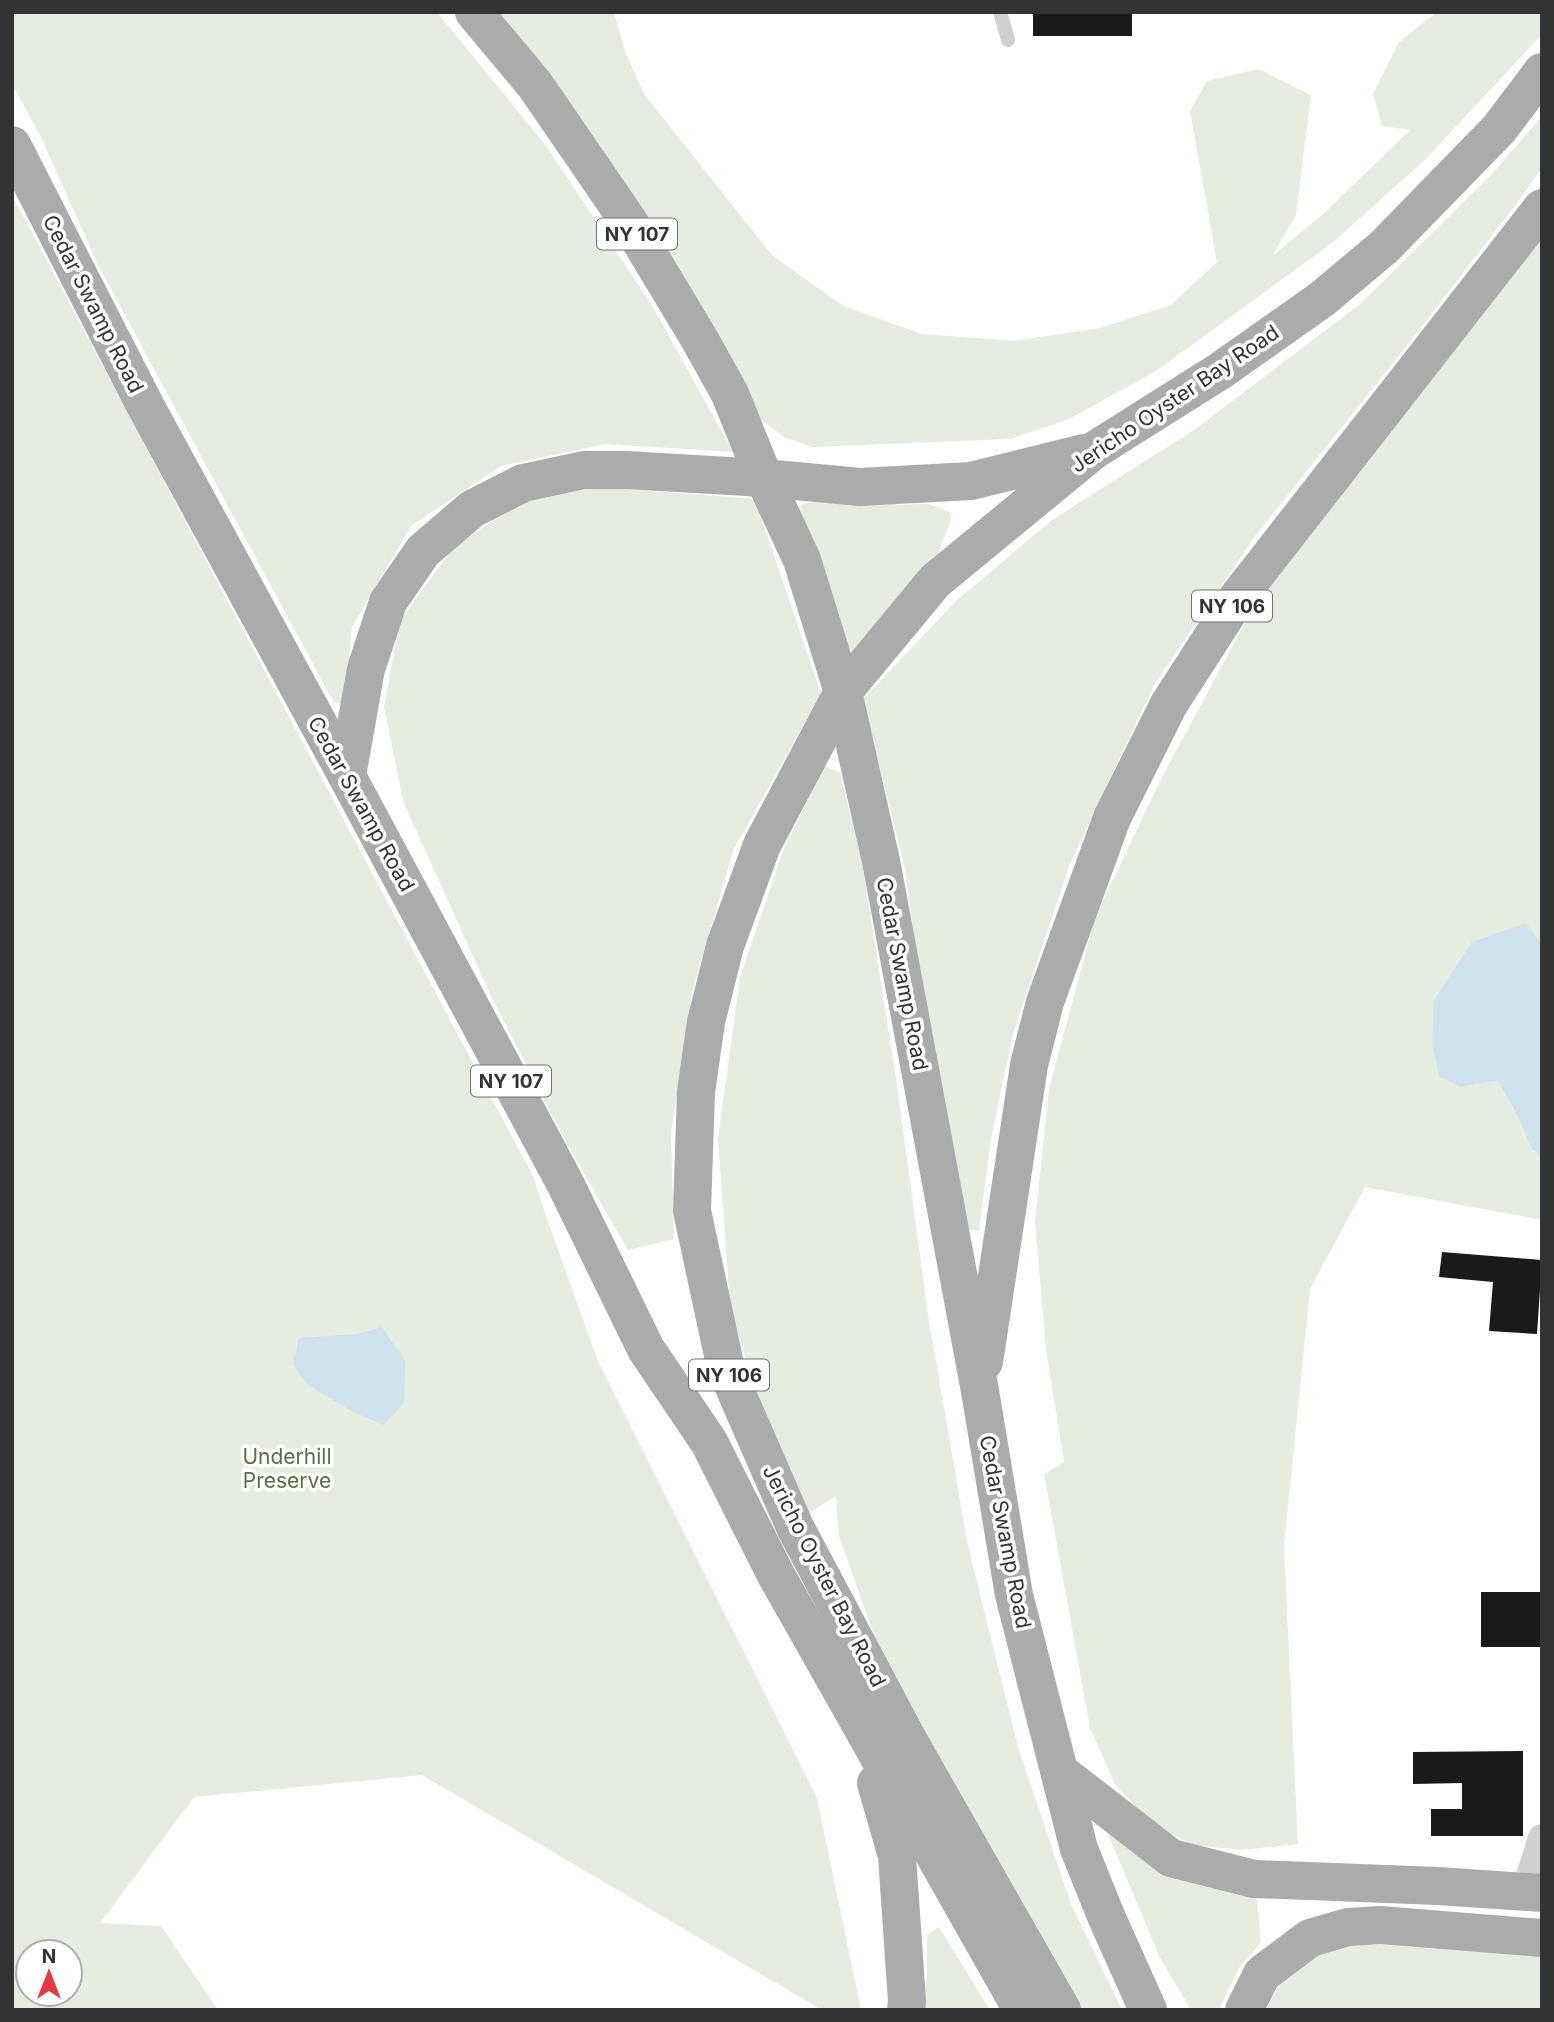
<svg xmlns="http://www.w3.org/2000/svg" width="1554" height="2022" font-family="Inter,sans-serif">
<rect width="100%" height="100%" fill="#fff"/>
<g fill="#e6ecdf" fill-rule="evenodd">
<polygon points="12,12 437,12 547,147 653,307 733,452 606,444 501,466 411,526 352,627 345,703 334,703 98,265 41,137 12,84"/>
<polygon points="484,12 614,12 625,51 644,94 772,255 843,306 922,334 1015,341 1100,328 1171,305 1217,262 1190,111 1207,81 1258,69 1311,95 1296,215 1272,256 1322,215 1410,130 1382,126 1373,94 1399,42 1437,12 1542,12 1542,34 1425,160 1332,243 1156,371 1069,419 1010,439 812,447 784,437 756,416"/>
<polygon points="1542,116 1542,168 1520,199 1409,343 1255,536 1154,685 1070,864 1013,1034 991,1139 979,1231 964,1229 932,1073 905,869 863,699 957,600 1052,520 1194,430 1359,305 1492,174"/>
<path d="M12,195L533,1176L545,1213L598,1361L817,1798L861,2010H822L422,1775L194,1797L100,1923L161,1926L218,2010H12ZM28,1952H70V1994H28Z"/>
<polygon points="1542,230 1542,944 1526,923 1432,1044 1439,1077 1460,1087 1498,1081 1517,1115 1532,1150 1542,1155 1542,1220 1365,1187 1310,1289 1284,1546 1298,1844 1241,1850 1192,1845 1148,1820 1115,1784 1090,1728 1044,1474 1064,1462 1046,1350 1035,1221 1049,1089 1095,917 1162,777 1260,595"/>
<polygon points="599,487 755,499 821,694 734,849 693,988 671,1133 674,1239 628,1250 567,1144 490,994 403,801 384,707 400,621 454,546 524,500"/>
<polygon points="814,502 880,505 928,504 950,512 951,520 934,565 853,651 846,644 800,511 803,504"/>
<polygon points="824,766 840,772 862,862 896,1078 928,1315 968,1546 1018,1747 1071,1904 1122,2010 1079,2010 882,1658 839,1536 836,1496 806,1515 768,1434 730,1305 718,1139 740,977 783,851"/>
<polygon points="1122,1828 1256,1891 1261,1942 1239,1968 1219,2010 1191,2010 1160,1958 1108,1834"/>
<polygon points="939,1927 990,2010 921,2010 927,1974 927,1935"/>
<polygon points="1352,1943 1542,1956 1542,2010 1266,2010 1281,1981 1312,1957"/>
</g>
<g fill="#cfe2ee">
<polygon points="1526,923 1542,944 1542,1155 1532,1150 1517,1115 1498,1081 1460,1087 1439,1077 1432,1044 1434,1000 1472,942"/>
<polygon points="382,1327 405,1361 404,1402 384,1425 353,1412 307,1384 293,1364 299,1338 357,1334"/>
</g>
<g fill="#1a1a1a">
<rect x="1033" y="12" width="99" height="24"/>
<polygon points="1442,1252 1542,1260 1537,1334 1489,1331 1493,1282 1439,1277"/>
<rect x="1481" y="1592" width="61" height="55"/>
<polygon points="1523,1751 1523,1836 1431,1836 1431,1809 1462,1809 1462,1783 1413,1784 1413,1752"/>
</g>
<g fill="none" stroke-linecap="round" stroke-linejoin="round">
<polyline stroke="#d0d0d0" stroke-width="14" points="1000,12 1008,40"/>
<polyline stroke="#d0d0d0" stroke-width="28" points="1525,1892 1542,1838"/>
<g stroke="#ababab" stroke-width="38">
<polyline points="474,12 535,85 629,222 700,340 730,394 764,478 802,560 843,692 881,861 980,1391 1014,1595 1079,1849 1106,1916 1148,2010"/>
<polyline points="12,145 146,407 347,776 565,1183 646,1349 709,1442 776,1575 1022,2010"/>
<polyline points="347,776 366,669 388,602 423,551 472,509 523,483 584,470 626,470 764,478 860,487 971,481 1084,453"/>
<polyline points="984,1362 1029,1065 1045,1002 1112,818 1169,704 1238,597 1542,208"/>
<polyline points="1060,1772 1171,1858 1254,1879 1438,1886 1542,1893"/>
<polyline points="876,1783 897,1856 907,2001 906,2010"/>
<polyline points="1062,2010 907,1738 795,1527 726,1369 692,1211 696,1092 706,1022 725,946 762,845 843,692 935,581 1093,451 1220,371 1322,299 1384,247 1499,129 1542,72"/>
<polyline points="1244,2010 1262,1974 1310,1938 1348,1927 1380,1925 1542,1938"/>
</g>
</g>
<g text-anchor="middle" stroke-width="7" stroke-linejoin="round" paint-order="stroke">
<g fill="#fff" stroke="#707070" stroke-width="2">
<rect x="597" y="218.5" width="80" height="31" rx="5"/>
<rect x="1192" y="590.5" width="80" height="31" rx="5"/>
<rect x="471" y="1065.5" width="80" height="31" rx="5"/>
<rect x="689" y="1359.5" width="80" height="31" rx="5"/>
</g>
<g font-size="19" font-weight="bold" fill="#333">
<text x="637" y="241">NY 107</text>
<text x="1232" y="613">NY 106</text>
<text x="511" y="1088">NY 107</text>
<text x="729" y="1382">NY 106</text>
</g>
<g font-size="21" fill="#333" stroke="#fff">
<text transform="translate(93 304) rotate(63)" y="7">Cedar Swamp Road</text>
<text transform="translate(1175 399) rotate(-34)" y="7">Jericho Oyster Bay Road</text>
<text transform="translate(361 804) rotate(61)" y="7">Cedar Swamp Road</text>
<text transform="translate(902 974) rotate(79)" y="7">Cedar Swamp Road</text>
<text transform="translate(1005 1532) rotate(79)" y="7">Cedar Swamp Road</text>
<text transform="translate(824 1576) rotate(63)" y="7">Jericho Oyster Bay Road</text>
</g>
<g font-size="21" fill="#56703f" stroke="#fff">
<text x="287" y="1464">Underhill<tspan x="287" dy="24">Preserve</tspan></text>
</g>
</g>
<rect width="1554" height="2022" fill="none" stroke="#333333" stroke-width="28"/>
<g transform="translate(49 1973)"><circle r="33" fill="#ffffff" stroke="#adadad" stroke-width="2"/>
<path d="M0-5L12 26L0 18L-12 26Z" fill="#e63946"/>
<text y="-10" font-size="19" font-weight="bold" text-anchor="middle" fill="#333333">N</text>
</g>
</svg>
